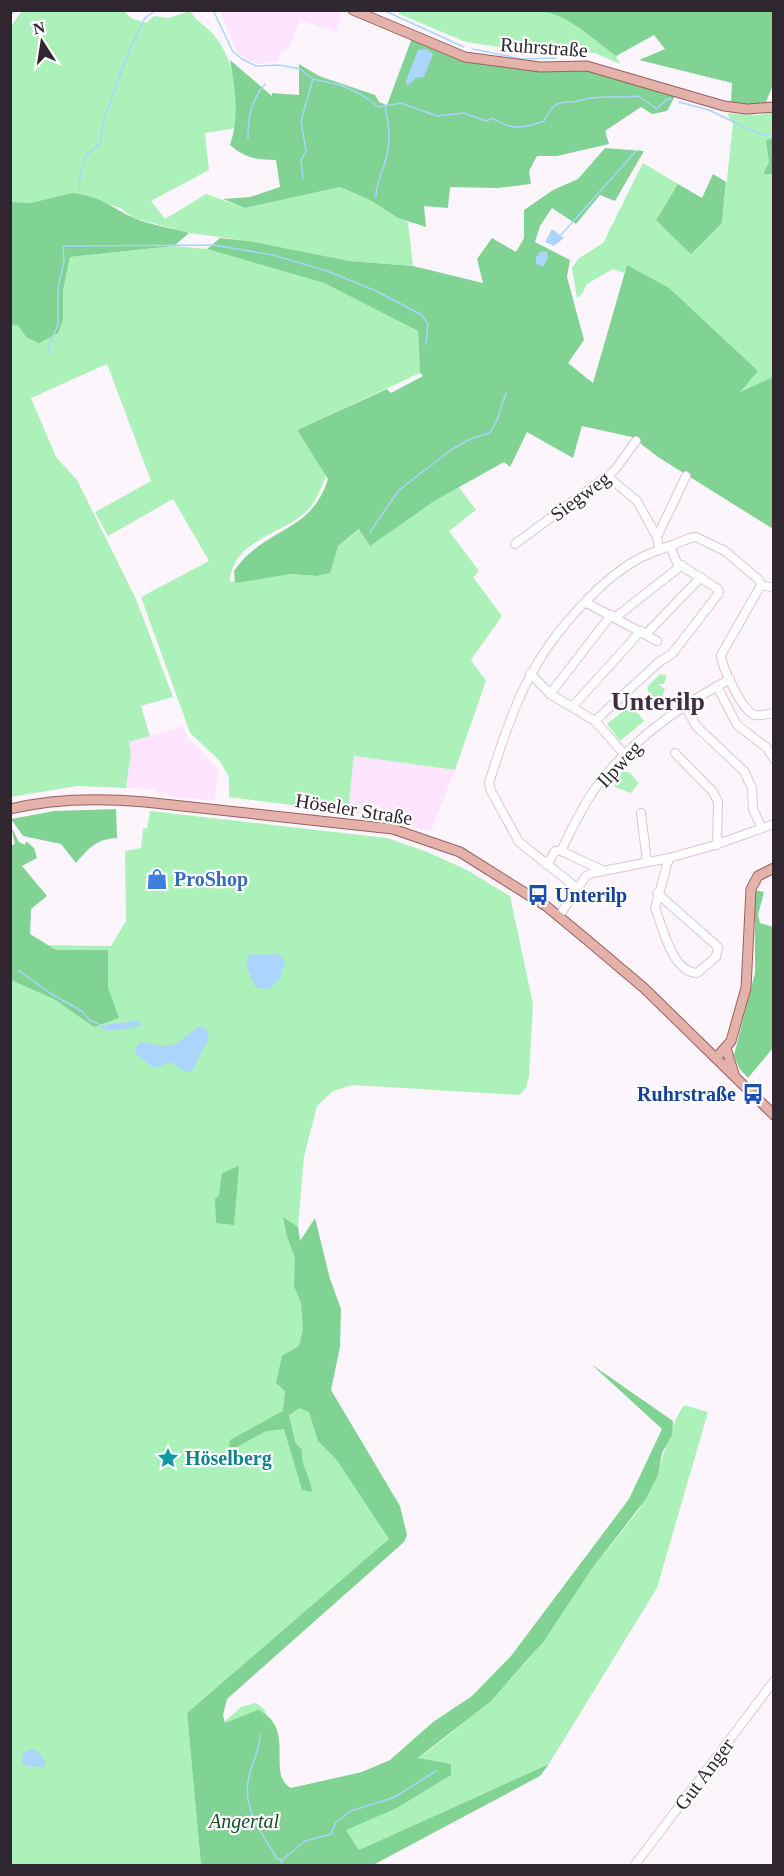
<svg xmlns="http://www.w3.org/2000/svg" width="784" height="1876" font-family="Georgia,serif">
<rect width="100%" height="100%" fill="#fcf6fc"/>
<g fill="#fee4fe">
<polygon points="335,11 342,14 336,33 300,20 289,48 281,52 278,61 260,64 247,60 236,52 220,11"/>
<polygon points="183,727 187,737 218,769 215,801 169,796 150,789 126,788 131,753 128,742"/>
<polygon points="354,756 455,770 431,831 381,819 381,816 348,812"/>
</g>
<g fill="#adf1ba">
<path d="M22,11H124L131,18L146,23L154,16L169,18L190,11C197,22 206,26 213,34C236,61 237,94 236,128L205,133L209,170L151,201L165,219L206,194L245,208L340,187L370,200L398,218L408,222L413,266L350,261L249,241L189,233L134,218L120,208L72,193L30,203L11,202V26Z"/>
<path d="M399,11H543C572,18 593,39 616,56L620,64L595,53L526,51L466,42L399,14Z"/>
<polygon points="773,112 773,137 766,141 769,162 763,174 773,174 773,377 738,393 758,371 627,265 624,273 613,269 587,284 582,294 577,298 572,268 578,259 603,243 643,163 678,184 656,220 691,253 722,223 733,124 727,113 758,115"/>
<path d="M174,246L207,249L324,283L418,331L420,373L297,430L326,475C321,489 316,502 306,512C281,535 232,540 230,582L292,574L316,576L332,560L338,546L360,529L371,545L436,500L459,487L476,510L449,531L479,571L473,577L502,616L471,660L486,681L455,770L354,756L348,812L229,797V777L220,761L190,733L141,597L209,561L173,499L108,536L95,512L151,481L107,364L31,398L56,457L77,480L136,599L173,697L141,706L150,736L129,742L131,753L126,788L77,786L11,797V326L18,325L26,337L63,320V291L70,257Z"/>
<polygon points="660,674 667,675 664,684 658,684 665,689 662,698 650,696 647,687"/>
<polygon points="631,705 644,721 620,741 607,724"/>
<polygon points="621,772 629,772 639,783 631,793 615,787 613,782"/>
<polygon points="150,811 387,838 425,851 467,870 510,896 533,1004 529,1076 526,1088 519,1095 353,1085 333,1091 317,1106 304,1157 298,1227 308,1296 310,1399 390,1539 187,1713 201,1865 11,1865 10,971 40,945 111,946 126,921 125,851 141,848 143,829 147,828"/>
<path d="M684,1405L708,1412L657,1588L549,1764L359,1850L349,1834V1865H208L200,1809L202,1742L241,1707L256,1703L264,1709L269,1720L278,1794L355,1785L380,1790L426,1775L424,1789L365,1821L397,1808L451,1775V1764L418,1759C465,1723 507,1689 543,1641C561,1618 575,1592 592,1569C610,1545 632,1522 647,1497C664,1467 665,1433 684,1405Z"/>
</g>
<g fill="#80d392">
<path d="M543,11H773V85L766,102L754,104L731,102L732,83L639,60L665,49L654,35L616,56C593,39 572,18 543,11Z"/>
<path d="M412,38L460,59L537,71L574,69L600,73L675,96L667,111L652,114L641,107L605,131L609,144L557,156H537L529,171L531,184L497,188L450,187L448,208L424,206L426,227L398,218L370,200L340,187L245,208L223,199L250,197L280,187L276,160C257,160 245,158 230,145C240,116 235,89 230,60L272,96V93L299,95V64L319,76L375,95L379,102L387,105Z"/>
<polygon points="773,137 773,174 763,174 769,162 766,141"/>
<path d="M605,148L644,151L615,201L600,195L576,224L552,208L540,226L535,242L570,260L567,277L584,340L568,363L593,383L627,265L669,288L758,371L740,392L773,377V529L658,457L632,437L582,426L573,458L527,432L510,467L504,462L436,500L370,546L359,529L338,546L330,573L316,576L291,574L235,583L234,571C264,527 311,534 328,479L297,430L387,389L391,393L423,376L420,373L418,331L324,283L207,249L220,238L249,241L350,261L413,266L483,283L477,259L492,238L516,252L524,238V210L553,190L578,179Z"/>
<polygon points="713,174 726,182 722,223 691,254 656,220 678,184 702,198"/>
<path d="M72,193C100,196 110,207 134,218C150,225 172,228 189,233L174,246L70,257L63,291V320L58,333L39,343L26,337L18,325L11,326V202L30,203Z"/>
<path d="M116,809L117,838C96,839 89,848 76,863L61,844L23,836L11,819L54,811Z"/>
<polygon points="11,827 19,842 25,845 26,841 34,848 37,858 22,866 47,896 31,909 30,934 56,950 108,950 108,988 119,1018 94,1027 54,999 11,980 10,846 15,844"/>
<polygon points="755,890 764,892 758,915 760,923 773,927 773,1048 748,1078 739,1068 734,1055 755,973"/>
<polygon points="239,1166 234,1225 216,1223 215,1199 219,1195 222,1173"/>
<path d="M283,1217L298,1227L300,1241L315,1218L330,1279L341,1309L340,1347L331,1390L400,1506L407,1535L404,1542L227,1699L223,1715L225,1723L258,1710C297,1728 266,1775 291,1788L362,1772L390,1760L433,1722L472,1696L511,1656L629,1499L662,1429L591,1364L673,1421L672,1435L662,1453L658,1475L646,1499L591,1570L544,1641L491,1701L418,1758L451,1764V1775L397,1808L346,1830L359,1850L549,1764L540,1776L373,1865H201L187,1713L389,1539L337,1460L318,1441L309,1412L299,1408L289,1415L295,1442L302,1450C300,1465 311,1477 312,1492L302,1490L284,1429L266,1431L237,1447H229L230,1440L283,1411L285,1391L276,1383L282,1356L299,1346L303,1329L301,1303L294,1286L295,1257L287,1237Z"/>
</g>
<g fill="#abd4fe">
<polygon points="426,49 433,54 424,77 416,78 407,86 406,81 418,50"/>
<polygon points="552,229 564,238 554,246 545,242"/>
<polygon points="547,251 548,258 543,267 536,264 536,257 540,252"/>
<path d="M276,953L285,960L280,979L268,989L255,987L246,964L248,956C257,952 266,957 276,953Z"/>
<path d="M138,1020L142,1025C131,1029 117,1030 105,1031L100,1027C113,1022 124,1024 138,1020Z"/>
<polygon points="200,1026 206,1029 209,1038 192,1071 186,1072 171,1062 154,1068 136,1054 136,1047 140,1042 163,1046 176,1044"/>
<polygon points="32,1749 37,1751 45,1761 44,1767 26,1766 22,1762 23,1753"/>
</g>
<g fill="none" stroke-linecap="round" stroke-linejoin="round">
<g stroke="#abd4fe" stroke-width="1.5">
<path d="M213,10L233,52L242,59L256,66L279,65L300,69L313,79L341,85L362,95L379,107L401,103L437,116L464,113L486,121L493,118C510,131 525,128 544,121C557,95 561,106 582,100C601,94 618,99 638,96L657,109L667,99H671"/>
<polyline points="383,10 464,47"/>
<polyline points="10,17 15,10"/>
<polyline points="473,49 522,59 556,58"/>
<polyline points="679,102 709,110 761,135 774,133"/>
<path d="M248,138C248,116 251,101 265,84"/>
<polyline points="303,179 301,160 306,151 301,121 313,79"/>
<path d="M80,189C77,179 84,168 85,157L101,142L103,121L129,51L145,18L156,10"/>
<path d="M376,197C376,181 384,170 387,154C391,138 388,121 385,105"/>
<polyline points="561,235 636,151"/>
<polyline points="49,353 48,347 58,325 58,288 64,261 63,246 74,246 214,245 273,255 327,271 376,291 422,315 428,324 426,344"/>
<polyline points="370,532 399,490 451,450 470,439 490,433 497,420 506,393"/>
<polyline points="10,959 11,959"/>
<polyline points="18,970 53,995 82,1011 89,1020 101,1025"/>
<path d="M260,1734C260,1750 253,1761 249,1776C241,1810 262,1831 277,1859L282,1860"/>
<polyline points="281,1866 282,1860 305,1841 331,1834 336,1822 351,1811 395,1797 436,1771"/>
</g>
<defs>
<g id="minor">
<polyline points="607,476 637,501 657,537 659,550"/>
<polyline points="657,537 686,476"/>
<polyline points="515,544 614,471 636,441"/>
<polyline points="761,585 774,588"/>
<polyline points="585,602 657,641"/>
<polyline points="616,617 682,565"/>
<polyline points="646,634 701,577"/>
<polyline points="530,673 550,694 595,721 625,755"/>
<polyline points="717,686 737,725 766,747 774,759"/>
<polyline points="550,694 611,615"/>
<polyline points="685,706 696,726 744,771 752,788 753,809 762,828"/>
<polyline points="572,707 641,631"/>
<polyline points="595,721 659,662 672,654 719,593 718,589 677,563 670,546"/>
<polyline points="675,753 713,792 718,802 717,845"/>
<polyline points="641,813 647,862"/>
<path d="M561,851C572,829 582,806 597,786C631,740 680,706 730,679"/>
<polyline points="547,865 555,851 561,851 602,870"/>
<path d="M577,888L519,842L491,791L489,783C512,709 530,658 586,601C602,584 619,569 640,558C656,550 674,545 690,538L696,537L725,551L759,580L761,585L721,655C722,667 743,713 755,715C760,716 768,714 774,713"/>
<path d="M657,893L718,947L716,957L697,973C672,972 663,928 655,908L669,858"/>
<polyline points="559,916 586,876 593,873 669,858 715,845 774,824"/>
<polyline points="634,1866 774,1681"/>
</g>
<g id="major">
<polyline points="353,10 465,57 540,67 587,66 724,106 747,109 774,107"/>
<path d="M10,809C55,798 100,798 145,802L393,829L460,852L546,906L586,939L644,988L774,1115"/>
<polyline points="726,1048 734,1074"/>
<polyline points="716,1058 731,1041 746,988 751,889 758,876 774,868"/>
</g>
</defs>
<use href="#minor" stroke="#ddc3dd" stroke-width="10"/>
<use href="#major" stroke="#9a605c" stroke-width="11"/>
<use href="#minor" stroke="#fff" stroke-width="8"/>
<use href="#major" stroke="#e5b2ab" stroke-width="9"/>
</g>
<defs>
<symbol id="shop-bare" viewBox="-9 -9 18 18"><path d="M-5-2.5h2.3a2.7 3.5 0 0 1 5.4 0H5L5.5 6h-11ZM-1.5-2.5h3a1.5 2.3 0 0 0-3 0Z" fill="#3f7fe0" stroke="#fff" stroke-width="2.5" paint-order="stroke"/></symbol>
<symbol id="bus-bare" viewBox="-9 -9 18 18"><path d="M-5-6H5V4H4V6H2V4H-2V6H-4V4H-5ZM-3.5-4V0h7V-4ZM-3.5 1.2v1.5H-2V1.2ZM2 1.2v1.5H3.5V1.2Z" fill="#1a4fb4" stroke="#fff" stroke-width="2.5" paint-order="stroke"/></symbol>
<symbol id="sight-bare" viewBox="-9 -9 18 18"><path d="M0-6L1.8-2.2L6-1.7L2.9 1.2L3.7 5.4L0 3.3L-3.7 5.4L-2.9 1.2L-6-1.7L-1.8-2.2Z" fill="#0f9aa8" stroke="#fff" stroke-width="2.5" paint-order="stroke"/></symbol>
</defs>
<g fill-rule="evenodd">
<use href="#shop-bare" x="142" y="864" width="30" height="30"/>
<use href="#bus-bare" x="523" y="880" width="30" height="30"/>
<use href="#bus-bare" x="738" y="1079" width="30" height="30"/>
<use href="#sight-bare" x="153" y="1443" width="30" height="30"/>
</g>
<g text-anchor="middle" stroke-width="4.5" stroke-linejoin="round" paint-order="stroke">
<g font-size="20" fill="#302630" stroke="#fff">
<text transform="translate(544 47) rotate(4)" y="7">Ruhrstraße</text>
<text transform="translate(580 496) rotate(-37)" y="7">Siegweg</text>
<text transform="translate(619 764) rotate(-47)" y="7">Ilpweg</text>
<text transform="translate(354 809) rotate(9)" y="7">Höseler Straße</text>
<text transform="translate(704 1774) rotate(-53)" y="7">Gut Anger</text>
</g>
<g font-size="20" font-weight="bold" fill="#366cbe" stroke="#fff" text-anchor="start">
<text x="174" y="886">ProShop</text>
</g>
<g font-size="20" font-weight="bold" fill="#164399" stroke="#fff" text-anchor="start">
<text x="555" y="902">Unterilp</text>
<text x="736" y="1101" text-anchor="end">Ruhrstraße</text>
</g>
<g font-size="20" font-weight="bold" fill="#0d838f" stroke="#fff" text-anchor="start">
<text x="185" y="1465">Höselberg</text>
</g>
<g font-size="20" font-style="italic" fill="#155128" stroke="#fff">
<text x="244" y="1828">Angertal</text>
</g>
<g font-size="26" font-weight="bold" fill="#422d43" stroke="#fff">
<text x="658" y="710">Unterilp</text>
</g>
</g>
<rect width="784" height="1876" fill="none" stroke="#302630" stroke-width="24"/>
<g transform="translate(42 42) rotate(348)" stroke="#ffffff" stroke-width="4.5" paint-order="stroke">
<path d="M0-4.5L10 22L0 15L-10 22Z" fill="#302630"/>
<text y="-9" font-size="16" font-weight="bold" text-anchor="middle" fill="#302630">N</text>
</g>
</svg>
